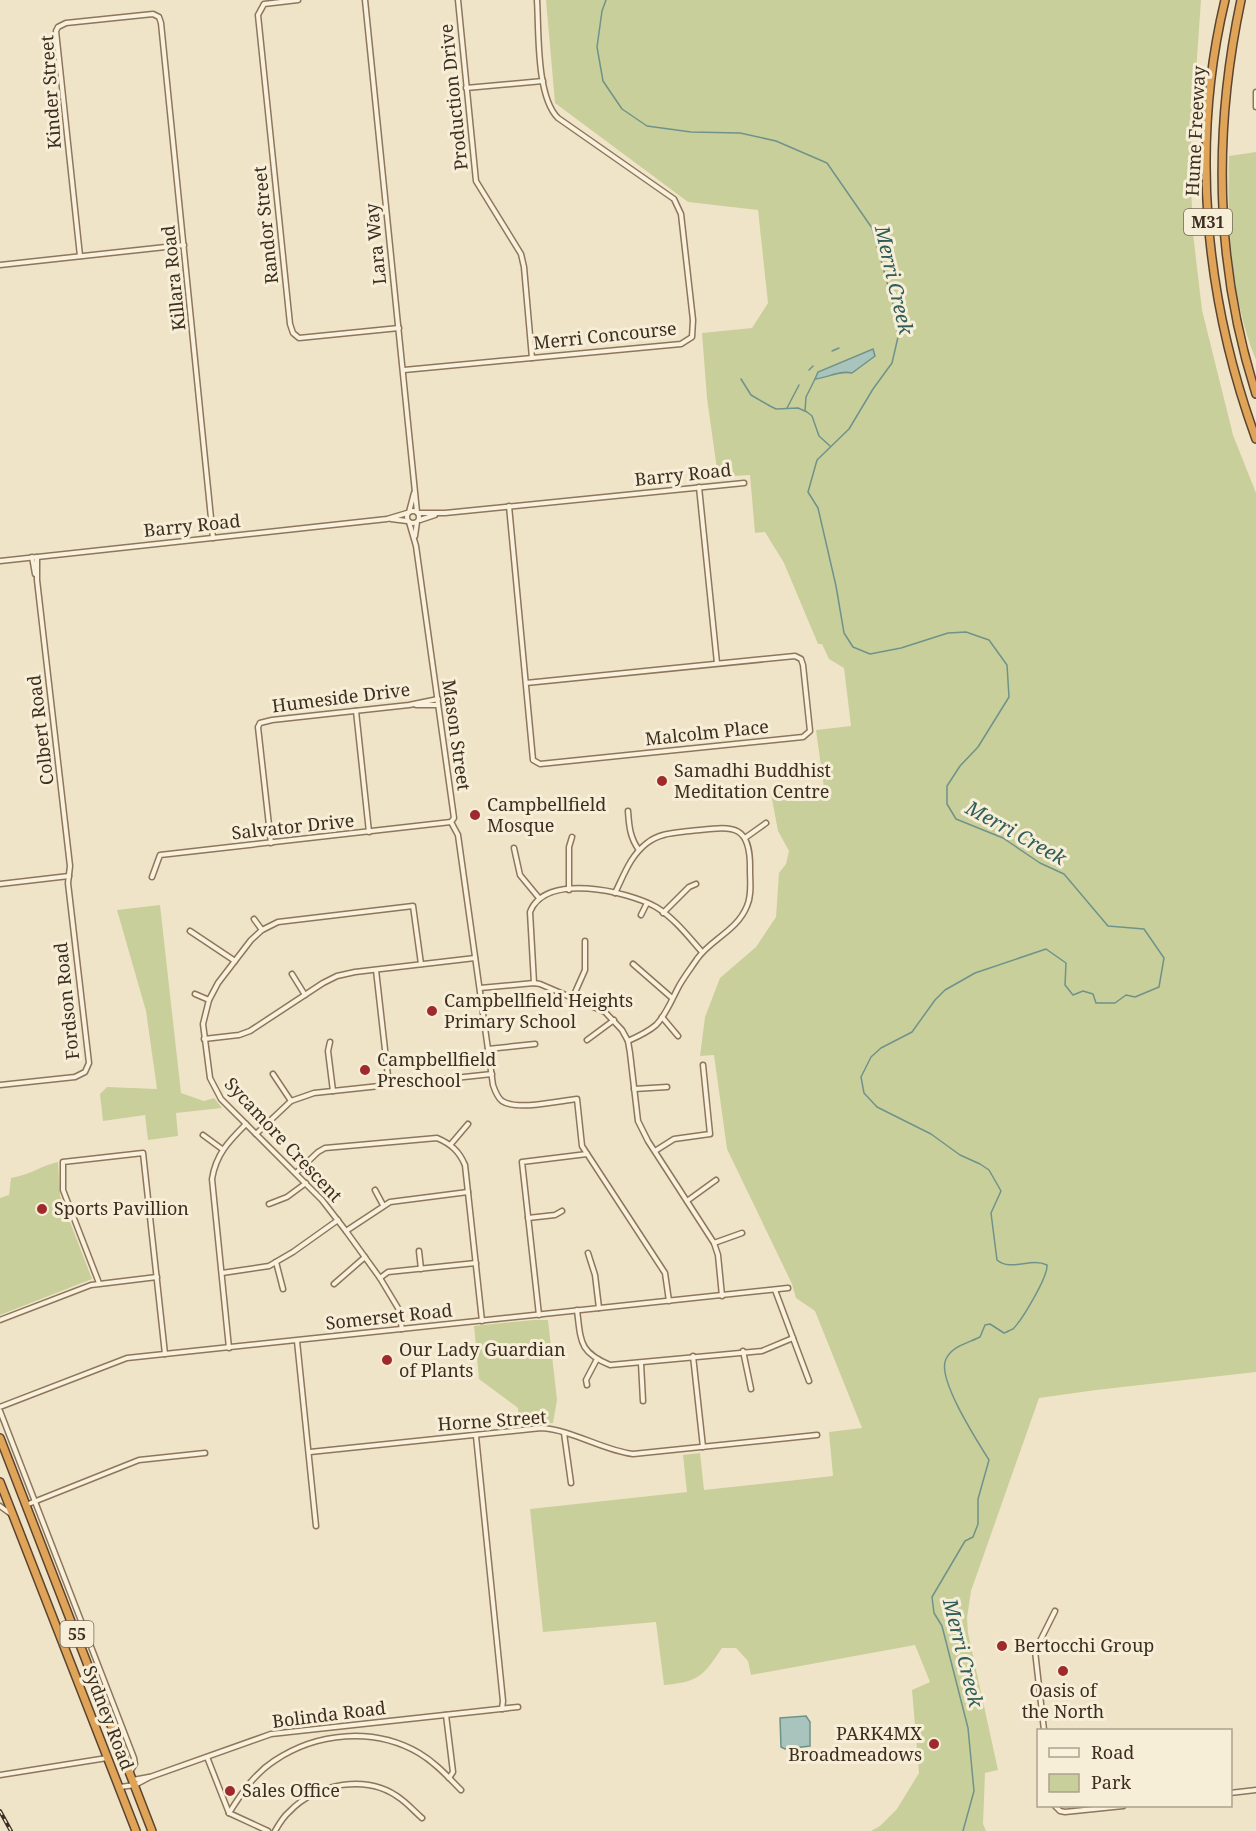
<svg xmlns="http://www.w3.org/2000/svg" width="1256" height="1831" font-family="'Noto Serif',serif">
<rect width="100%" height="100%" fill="#f0e4c8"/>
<g fill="#c9cf9b">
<path d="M546,0H1201L1190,160L1193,233L1202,310L1233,435L1256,493V1372L1096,1390L1039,1398L971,1591L967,1618L968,1633L998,1770L985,1773L983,1824L986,1831H871L880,1826L897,1809L919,1773L912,1690L930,1682L915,1645L751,1675L748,1661L736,1648H722C703,1676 699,1682 664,1685L656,1622L543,1632L530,1509L687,1492L683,1455L700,1453L704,1490L833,1476L829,1432L862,1428L815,1311L796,1298L792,1284L727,1149L714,1055L700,1056L705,1017L720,978L756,947L776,917L779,873L786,864L789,851L778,831L771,794L824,788L816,730L851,726L844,668L829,659L822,644H818L784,563L765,532L755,533L750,475L718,477L707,398L702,333L752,328L768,303L758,210L688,202L555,103Z"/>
<path d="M1256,152V360C1230,297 1227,223 1229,156Z"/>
<polygon points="160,905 181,1093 204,1101 214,1098 222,1108 176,1113 178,1136 148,1140 145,1115 103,1121 100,1094 107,1087 157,1089 146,1011 117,910"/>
<path d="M58,1162L60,1196L92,1279L0,1315V1198L9,1195L11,1178C30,1175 40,1166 58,1162Z"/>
<polygon points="533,1320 548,1320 557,1400 553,1423 519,1424 518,1408 479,1379 474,1326"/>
</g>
<g fill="#a9c4bc" stroke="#6f938a" stroke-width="1.5">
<path d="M873,349L875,356L852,373C839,370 828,378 815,379L818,372Z"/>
<polygon points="806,1716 810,1722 810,1746 785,1749 781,1747 780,1718"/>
</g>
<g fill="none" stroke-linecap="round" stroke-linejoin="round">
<g stroke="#6f938a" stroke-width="1.5">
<path d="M606,0L602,11L597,47L603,81L622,109L647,126L691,132L740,133L776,141L827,163L872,228L894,307L898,337L892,363L873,389L849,429L817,460L808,492L818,508L836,586L844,633L853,647L870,654L901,648L948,633L966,632L989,640L1007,665L1009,697L978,747L960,766L947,786V804L956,819L1003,838L1040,863L1064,874L1108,926L1144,929L1164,958L1159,987L1135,997L1126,995L1115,1003H1096L1093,994L1083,991L1073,995L1065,985L1066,963L1046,949L975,973L945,990L935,1000L912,1032L881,1048L871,1057L861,1077L864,1093L877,1107L931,1134L960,1155L980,1164L989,1170L1001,1191L991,1213L997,1260C1011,1272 1031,1257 1047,1265C1048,1277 1022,1320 1013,1329C1012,1329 1005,1333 1004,1333L990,1324L985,1325L980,1337C968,1343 952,1346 946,1359C936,1378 978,1442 989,1460L978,1499V1524L973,1537L965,1541L932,1597L934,1613L942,1626L968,1728L974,1791L963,1831"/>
<polyline points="832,351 839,348"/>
<polyline points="809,370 813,366"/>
<polyline points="741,379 751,395 770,406 776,409 798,408 807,412 812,416 819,436 830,446"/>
<polyline points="787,408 799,385"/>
<polyline points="805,411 806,397 815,379"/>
</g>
<defs>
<g id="street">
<polyline points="298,0 264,4 258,15 290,324 293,333 299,338 399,328"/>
<polyline points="365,0 417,512"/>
<polyline points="458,0 476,181 521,254 524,267 532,358"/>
<polyline points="466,88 543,81"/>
<polyline points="1256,92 1256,107"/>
<polyline points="80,256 56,31 58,27 66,23 153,14 159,17 161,23 213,538"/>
<polyline points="0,265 184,245"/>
<path d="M404,370L681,344L692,337L693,320L681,214L674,199L558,118C536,96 539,31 537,0"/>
<polyline points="699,487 717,663"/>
<polyline points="509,506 533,760 540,764 803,737 810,731 803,665 801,659 795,656 526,683"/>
<circle cx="413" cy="517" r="6"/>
<polyline points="409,512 414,493"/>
<polyline points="418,513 445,513 744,483"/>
<polyline points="391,519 407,521"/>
<polyline points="420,520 435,515"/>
<path d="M409,522L416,546L454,818L451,822L458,835L493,1085C495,1091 497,1097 502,1101C517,1111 559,1101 577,1099L582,1146L665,1273L669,1301"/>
<polyline points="415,536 417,522"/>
<polyline points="32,557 35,574"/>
<polyline points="0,561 387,519 407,513"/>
<polyline points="416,705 438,705"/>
<polyline points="356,711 369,832"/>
<path d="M628,811C629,826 630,838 639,850"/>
<polyline points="745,838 766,823"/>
<polyline points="271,843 258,727 260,723 272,720 409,705 438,699"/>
<polyline points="514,848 520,875 539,898"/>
<polyline points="152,877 160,855 451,822"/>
<polyline points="0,884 69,876"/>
<polyline points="569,890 569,847 572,837"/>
<path d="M615,893C624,875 630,856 647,843C660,833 674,833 690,831C730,827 751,820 750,870C750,882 752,895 747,906C737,931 711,939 697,959C691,968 684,977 679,986C672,999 666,1015 656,1025C648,1032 637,1037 628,1041"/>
<polyline points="663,913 689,887 696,884"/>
<polyline points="641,915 647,903"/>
<polyline points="254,919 262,930"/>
<polyline points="190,931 235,961"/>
<polyline points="633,964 672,998"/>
<polyline points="376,970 389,1085"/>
<polyline points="292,974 305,995"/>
<path d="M534,983L530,912C545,872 627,891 656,907C674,918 688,936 702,952"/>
<polyline points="480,988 534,983 540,984 605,1012 622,1030 628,1041 630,1053 638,1121 648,1141 714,1243 718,1255 722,1296"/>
<polyline points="195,994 209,1000"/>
<polyline points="573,997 585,970 585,941"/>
<polyline points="662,1017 678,1036"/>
<polyline points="204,1039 239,1035 250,1031 323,983 337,976 355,972 475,958"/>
<polyline points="587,1040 614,1020"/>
<polyline points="330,1042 328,1051 333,1091"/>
<polyline points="488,1049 535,1044"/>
<polyline points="273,1074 291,1101"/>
<polyline points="0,1085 75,1077 85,1072 89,1063 68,883 70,866 37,580 37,557"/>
<polyline points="634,1089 667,1087"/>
<polyline points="256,1134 291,1101 314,1093 492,1074"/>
<polyline points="203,1135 222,1149"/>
<polyline points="451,1144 468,1124"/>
<polyline points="655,1151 674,1139 710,1134 703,1065"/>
<path d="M296,1173L318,1152L325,1148L437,1138C451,1144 459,1151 465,1165L482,1321"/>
<polyline points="375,1190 383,1205"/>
<polyline points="687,1201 716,1180"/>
<polyline points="269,1204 287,1197 306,1183"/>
<polyline points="528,1218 555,1215 562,1211"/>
<polyline points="346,1231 390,1202 468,1192"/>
<polyline points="714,1243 742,1233"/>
<polyline points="419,1251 421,1269"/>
<polyline points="588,1253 595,1275 599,1308"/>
<polyline points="276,1262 283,1289"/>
<polyline points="222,1273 269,1266 293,1252 338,1220"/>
<polyline points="380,1278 388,1272 476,1263"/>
<polyline points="99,1283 63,1190 63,1162 143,1153 165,1354"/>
<polyline points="334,1284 365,1257"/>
<polyline points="775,1290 809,1381"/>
<path d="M577,1310C581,1342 579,1352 610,1365L762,1351L793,1338"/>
<polyline points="539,1315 522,1162 587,1154"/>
<polyline points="0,1320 91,1285 157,1277"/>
<polyline points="402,1329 398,1308 380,1278 346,1231 322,1200 221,1099 210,1078 203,1024 209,1000 218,983 251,940 262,930 278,922 413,906 421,964"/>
<polyline points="297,1341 316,1526"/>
<path d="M229,1348L212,1179C216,1154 229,1141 246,1124"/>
<polyline points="743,1351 751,1389"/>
<polyline points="693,1356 703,1447"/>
<polyline points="641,1363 643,1401"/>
<polyline points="587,1385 586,1380 597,1359"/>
<polyline points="0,1407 127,1358 788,1288"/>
<polyline points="0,1411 134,1758 135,1764 130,1772"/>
<polyline points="564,1433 571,1483"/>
<polyline points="476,1436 503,1701 502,1709"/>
<path d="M310,1452L541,1428C573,1430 602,1450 633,1454L817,1435"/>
<polyline points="26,1505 139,1460 205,1453"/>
<polyline points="0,1506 11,1514"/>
<polyline points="446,1715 453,1772 449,1778"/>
<polyline points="1044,1730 1035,1651 1055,1611"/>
<polyline points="207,1757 229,1813"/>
<polyline points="0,1775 107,1758"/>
<polyline points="133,1780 149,1777"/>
<polyline points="120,1787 135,1785 150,1777 271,1734 518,1707"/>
<polyline points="1230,1793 1256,1790"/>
<polyline points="1055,1806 1060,1811 1065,1812 1123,1806"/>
<path d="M229,1813C241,1794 254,1774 274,1761C317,1732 374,1727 419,1753C436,1763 448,1777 461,1790"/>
<polyline points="229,1813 268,1831"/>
<path d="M275,1831C279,1824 283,1817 289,1812C316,1783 368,1773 401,1799C409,1805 415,1812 422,1818"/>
</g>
<g id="highway">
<path d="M1225,0C1190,146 1205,299 1256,439"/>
<path d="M1241,0C1213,132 1215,265 1256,394"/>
<polyline points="0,1438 152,1831"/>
<polyline points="0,1482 136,1831"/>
</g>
</defs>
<use href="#street" stroke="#8d765c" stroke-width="7"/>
<use href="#highway" stroke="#5b4430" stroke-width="10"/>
<use href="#street" stroke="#faf1dc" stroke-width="4"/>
<use href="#highway" stroke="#e0a458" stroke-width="7"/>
<defs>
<polyline id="rail" points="0,1811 11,1831"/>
</defs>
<use href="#rail" stroke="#3d2e20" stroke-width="4"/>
<use href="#rail" stroke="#f7eed8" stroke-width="1.5" stroke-dasharray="4.5" stroke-linecap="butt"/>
</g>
<g fill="#9e2a2b" stroke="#f7eed8" stroke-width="2">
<circle cx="662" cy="781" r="6"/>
<circle cx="475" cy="815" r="6"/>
<circle cx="432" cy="1011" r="6"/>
<circle cx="365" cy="1070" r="6"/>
<circle cx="42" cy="1209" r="6"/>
<circle cx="387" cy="1360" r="6"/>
<circle cx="1002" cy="1646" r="6"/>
<circle cx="1063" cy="1671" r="6"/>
<circle cx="934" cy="1744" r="6"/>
<circle cx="230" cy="1791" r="6"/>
</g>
<g text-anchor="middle" stroke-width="6" stroke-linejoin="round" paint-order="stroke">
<g fill="#f7eed8" stroke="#756857" stroke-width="1.5">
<rect x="1184" y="209" width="48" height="26" rx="4.5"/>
<rect x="60.5" y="1621" width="33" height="26" rx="4.5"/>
</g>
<g font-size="16" font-weight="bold" fill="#3d2e20">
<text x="1208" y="228">M31</text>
<text x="77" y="1640">55</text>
</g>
<g font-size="18" fill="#3d2e20" stroke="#f7eed8">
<text transform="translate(51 92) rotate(-94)" y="6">Kinder Street</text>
<text transform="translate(454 97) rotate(-96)" y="6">Production Drive</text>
<text transform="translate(1196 131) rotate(-87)" y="6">Hume Freeway</text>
<text transform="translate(266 225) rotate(-96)" y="6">Randor Street</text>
<text transform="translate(376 244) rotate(-96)" y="6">Lara Way</text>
<text transform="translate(174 278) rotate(-96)" y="6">Killara Road</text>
<text transform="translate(605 336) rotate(-6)" y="6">Merri Concourse</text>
<text transform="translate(683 475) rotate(-6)" y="6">Barry Road</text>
<text transform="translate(192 526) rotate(-6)" y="6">Barry Road</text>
<text transform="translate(341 698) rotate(-7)" y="6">Humeside Drive</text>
<text transform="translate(41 730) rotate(-97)" y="6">Colbert Road</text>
<text transform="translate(707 733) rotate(-6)" y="6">Malcolm Place</text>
<text transform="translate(456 735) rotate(82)" y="6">Mason Street</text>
<text transform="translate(293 827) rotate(-6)" y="6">Salvator Drive</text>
<text transform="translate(67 1001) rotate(-96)" y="6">Fordson Road</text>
<text transform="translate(283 1140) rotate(47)" y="6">Sycamore Crescent</text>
<text transform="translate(389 1317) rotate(-6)" y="6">Somerset Road</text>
<text transform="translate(492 1421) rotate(-4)" y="6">Horne Street</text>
<text transform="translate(329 1715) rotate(-7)" y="6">Bolinda Road</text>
<text transform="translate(108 1718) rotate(69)" y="6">Sydney Road</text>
</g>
<g font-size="18" fill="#3d2e20" stroke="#f7eed8" text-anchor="start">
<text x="674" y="777">Samadhi Buddhist<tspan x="674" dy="21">Meditation Centre</tspan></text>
<text x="487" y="811">Campbellfield<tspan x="487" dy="21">Mosque</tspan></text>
<text x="444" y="1007">Campbellfield Heights<tspan x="444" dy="21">Primary School</tspan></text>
<text x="377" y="1066">Campbellfield<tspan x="377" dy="21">Preschool</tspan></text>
<text x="54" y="1215">Sports Pavillion</text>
<text x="399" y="1356">Our Lady Guardian<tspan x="399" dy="21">of Plants</tspan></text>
<text x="1014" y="1652">Bertocchi Group</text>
<text x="1063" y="1697" text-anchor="middle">Oasis of<tspan x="1063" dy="21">the North</tspan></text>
<text x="922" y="1740" text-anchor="end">PARK4MX<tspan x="922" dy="21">Broadmeadows</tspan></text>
<text x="242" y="1797">Sales Office</text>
</g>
<g font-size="20" font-style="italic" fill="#2f5d5a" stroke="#f7eed8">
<text transform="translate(894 280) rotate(77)" y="7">Merri Creek</text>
<text transform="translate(1016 833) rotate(29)" y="7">Merri Creek</text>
<text transform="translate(963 1653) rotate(76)" y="7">Merri Creek</text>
</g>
</g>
<rect x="1037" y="1729" width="195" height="78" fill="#f7eed8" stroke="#ada18e" stroke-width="1.5"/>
<rect x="1049" y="1748" width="30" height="9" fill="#faf1dc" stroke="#ada18e" stroke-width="1.5"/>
<text x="1091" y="1759" font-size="18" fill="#3d2e20">Road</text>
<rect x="1049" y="1774" width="30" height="18" fill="#c9cf9b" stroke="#ada18e" stroke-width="1.5"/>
<text x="1091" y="1789" font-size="18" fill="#3d2e20">Park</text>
</svg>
